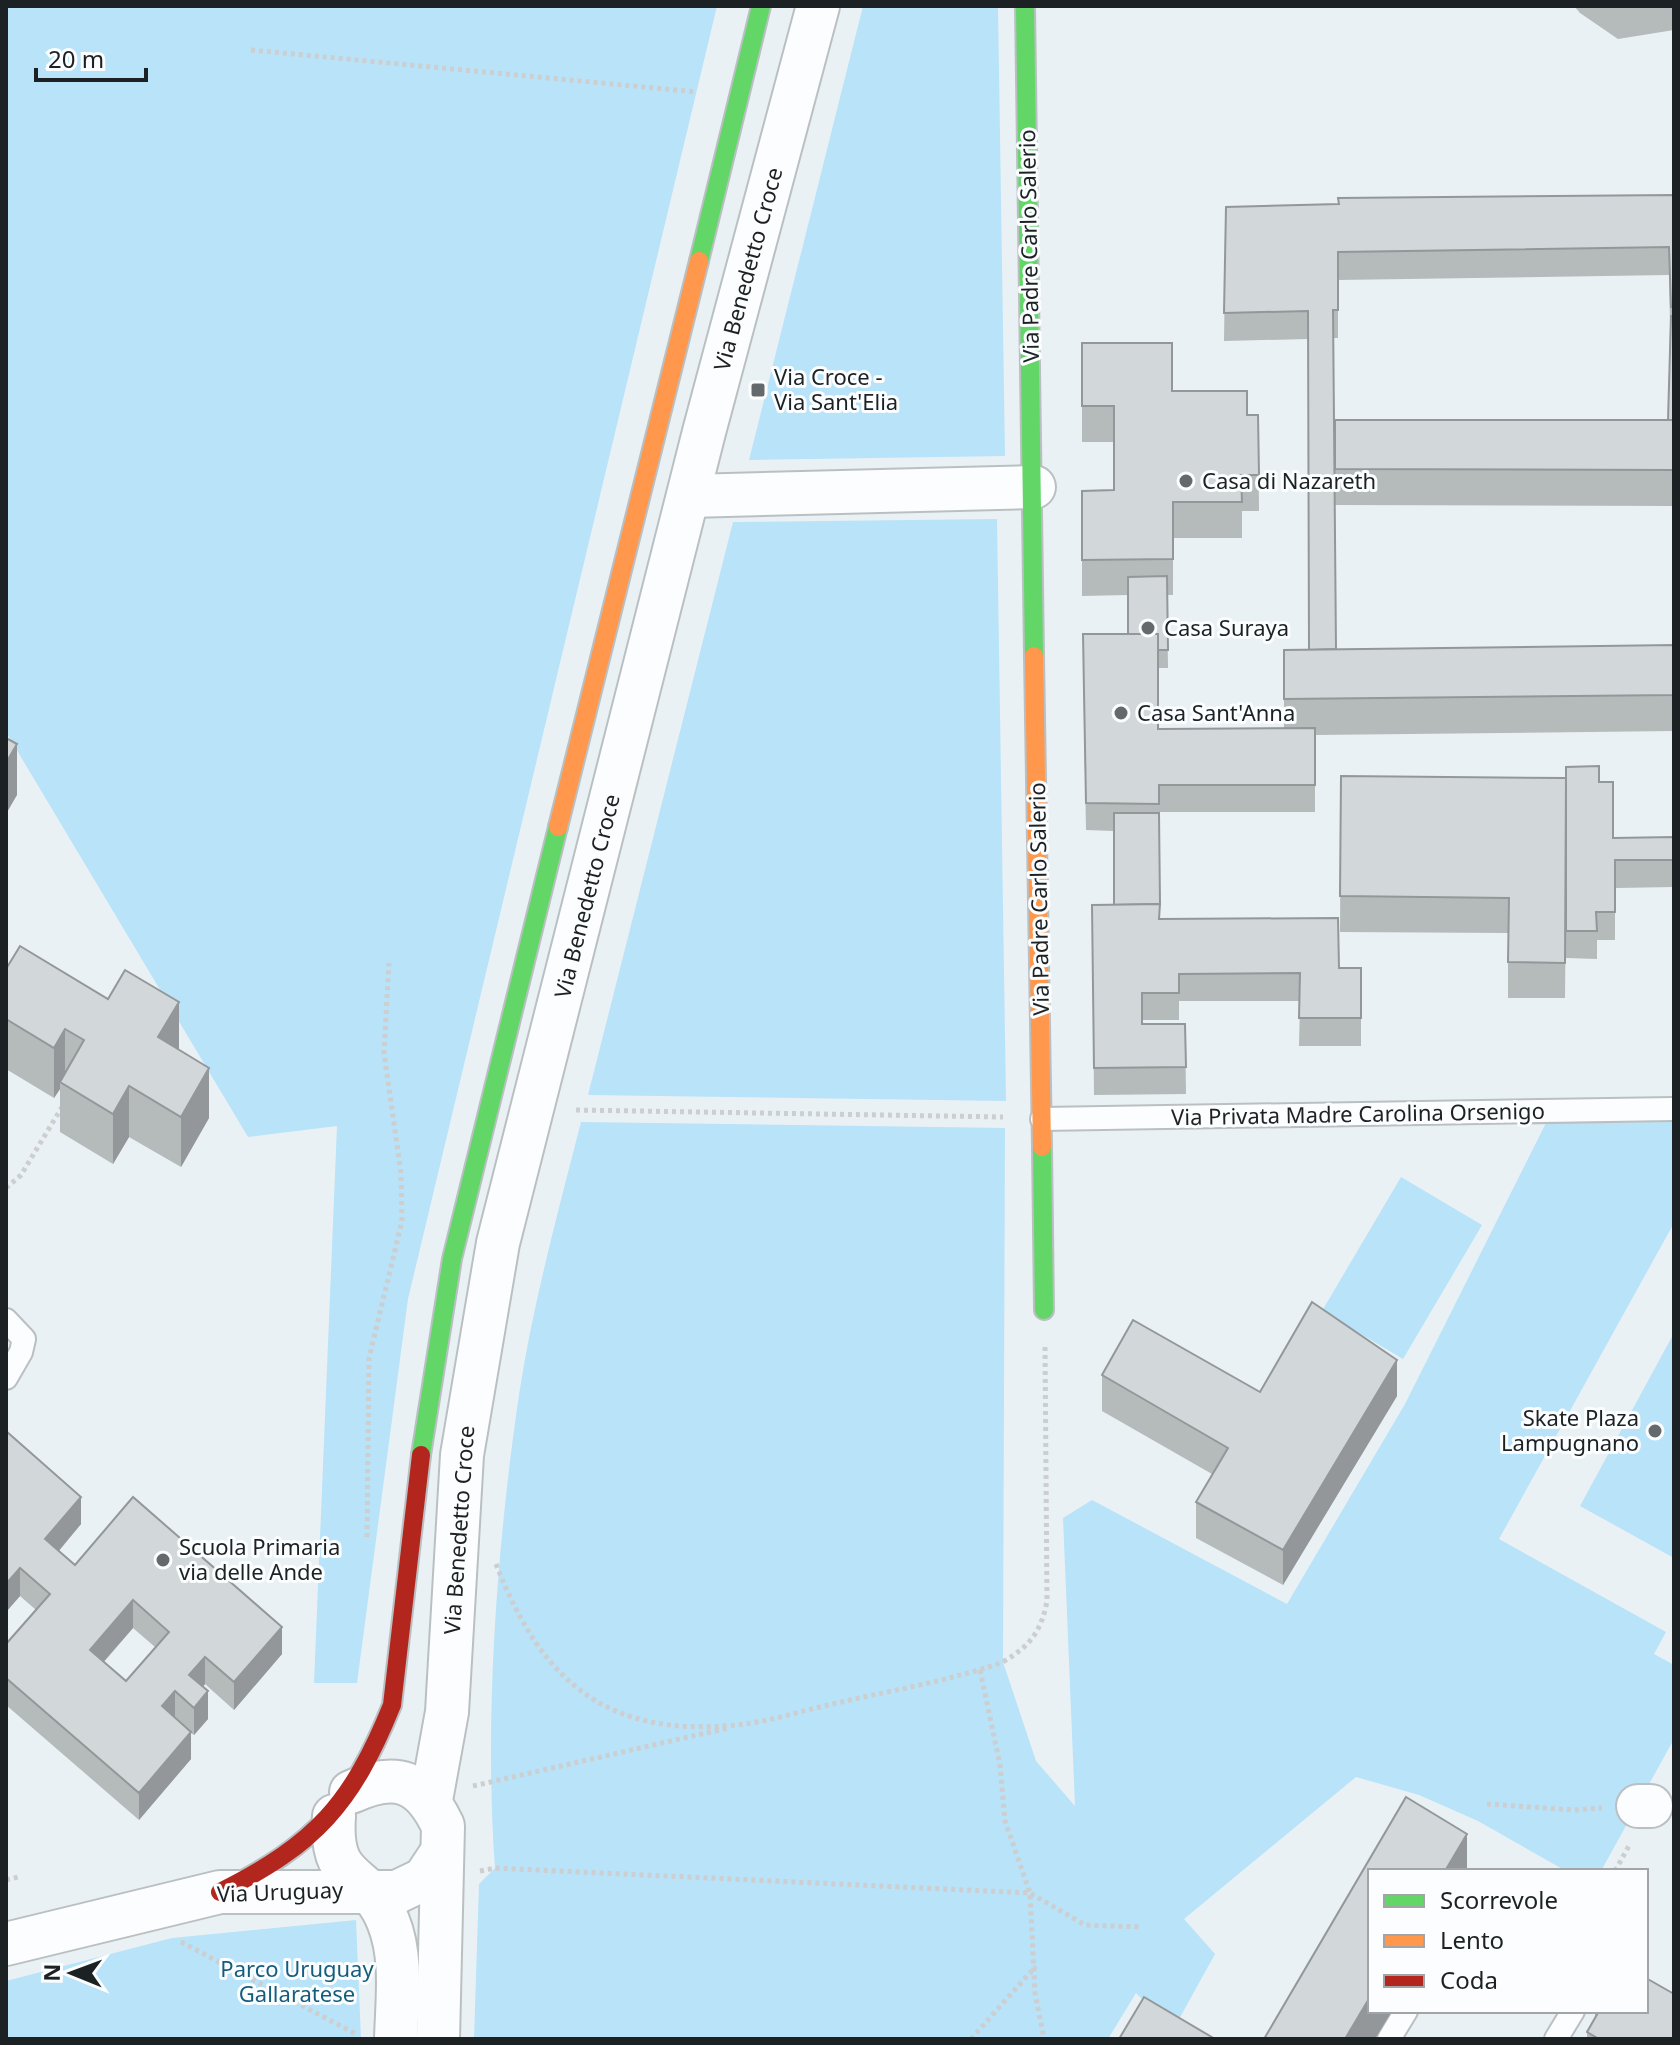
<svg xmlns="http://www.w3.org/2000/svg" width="1680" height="2045" font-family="'Noto Sans',sans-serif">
<rect width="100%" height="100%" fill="#eaf1f5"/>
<g fill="#b8e3f9">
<polygon points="6,6 717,6 408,1299 357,1683 314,1683 337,1126 248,1137 6,732"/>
<polygon points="863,6 998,6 1005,456 749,460"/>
<polygon points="997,519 1006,1101 588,1095 733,522"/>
<path d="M581,1122L1005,1128L1003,1662L1036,1761L1075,1806L1063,1518L1092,1500L1287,1604L1405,1404L1546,1123L1674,1122V1223L1499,1539L1666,1632L1654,1654L1674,1665V1739L1601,1871H1566L1478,1821L1419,1795L1356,1777L1184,1919L1215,1954L1173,2030L1136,1993L1108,2039H474L479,1884L495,1868C484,1718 497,1544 519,1395C533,1303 558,1212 581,1122Z"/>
<polygon points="1401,1177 1482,1225 1403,1359 1322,1311"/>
<polygon points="1674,1333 1674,1558 1580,1506"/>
<polygon points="356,1920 361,2039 6,2039 6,1981 172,1938"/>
</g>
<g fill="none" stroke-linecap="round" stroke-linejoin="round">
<defs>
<g id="lane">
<polyline points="1042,1119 1674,1109"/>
<polyline points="6,1320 24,1339 21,1352 6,1378"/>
<polyline points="1389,2039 1406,2011"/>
<polyline points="1556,2039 1573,2011"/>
</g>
<g id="street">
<polyline points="690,496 1034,487"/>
<path d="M351,1792C397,1771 422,1781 443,1826L438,2039"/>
<polyline points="431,1800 447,1712 462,1455 498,1243 704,432 818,6"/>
<polyline points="1638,1806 1651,1806"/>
<path d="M334,1816C329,1888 367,1868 388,1921C403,1957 397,2001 396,2039"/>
<polyline points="6,1944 220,1892 397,1892 424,1879 440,1855"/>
</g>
<g id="fast">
<polyline points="1025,6 1034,656"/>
<polyline points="699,261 761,6"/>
<polyline points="1042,1147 1044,1310"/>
<polyline points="421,1455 452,1259 558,827"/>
</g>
<g id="slow">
<polyline points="1034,656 1042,1147"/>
<polyline points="558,827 699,261"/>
</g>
<path id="jam" d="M220,1892C316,1844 352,1804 392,1705L421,1455"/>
</defs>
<use href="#lane" stroke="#bac0c2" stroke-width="26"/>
<use href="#street" stroke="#bac0c2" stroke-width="46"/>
<use href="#fast" stroke="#bac0c2" stroke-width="22"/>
<use href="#slow" stroke="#bac0c2" stroke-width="22"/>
<use href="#jam" stroke="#bac0c2" stroke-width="22"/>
<g stroke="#cccecf" stroke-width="5" stroke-dasharray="4 4" stroke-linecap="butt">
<polyline points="251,50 697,92"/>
<polyline points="576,1110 1003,1117"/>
<polyline points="6,1188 21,1175 62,1107"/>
<polyline points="367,1537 369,1358 402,1221 401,1173 384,1053 389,963"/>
<path d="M496,1564C541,1680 605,1738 736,1725C769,1722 804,1710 837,1703C892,1690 950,1681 1003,1662C1030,1646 1041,1632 1047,1601L1045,1347"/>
<polyline points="980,1670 1000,1765 1005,1821 1030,1893 1035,1993 1044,2039"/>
<polyline points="473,1786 728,1728"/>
<polyline points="1487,1804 1574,1810 1602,1808"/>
<polyline points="480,1871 495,1868 1030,1893 1085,1925 1142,1927"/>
<polyline points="1615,1871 1630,1844"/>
<polyline points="6,1880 18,1877"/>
<polyline points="181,1942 356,2034"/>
<polyline points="971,2039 1036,1966"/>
</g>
<use href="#lane" stroke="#fcfdfe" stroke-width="22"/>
<use href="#street" stroke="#fcfdfe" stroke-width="42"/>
<use href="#fast" stroke="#63d668" stroke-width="18"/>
<use href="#slow" stroke="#ff974d" stroke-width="18"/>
<use href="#jam" stroke="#b3261e" stroke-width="18"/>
</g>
<g fill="#b5babb" fill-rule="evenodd">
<polygon points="1574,6 1674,6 1674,30 1618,39 1580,13"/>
<path d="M1674,195V527V506L1335,505L1336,649L1674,645V731L1315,735V812H1159L1160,919L1339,968H1361V1046H1299L1300,1001H1179V1020H1142V1024H1185L1186,1094L1094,1095L1092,905H1114V831L1086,830L1083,661L1128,634V595L1082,596V491L1114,490V442H1082V343L1172,391L1247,415H1258L1259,511H1242V538H1173V595H1167L1168,668H1158V729L1284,728V650H1309L1308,339L1224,341L1226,207ZM1669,275L1670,325L1668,420L1335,464L1333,338H1338V280Z"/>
<polygon points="1341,776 1599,782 1613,838 1674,837 1674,887 1615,888 1615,940 1597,940 1597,959 1566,958 1566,892 1565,998 1508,998 1508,933 1340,932"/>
<polygon points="6,969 179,1050 209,1118 181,1167 129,1137 113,1164 60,1132 60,1089 54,1098 6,1069"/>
<polygon points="1102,1375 1260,1392 1397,1396 1283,1585 1196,1538 1196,1502 1212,1474 1102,1411"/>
<path d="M6,1431L81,1524L59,1551L75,1565L282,1654L234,1710L205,1684L203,1687L208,1719L194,1735L191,1733V1759L139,1820L6,1705V1644L36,1610L20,1596L6,1612ZM133,1628L155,1647L126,1681L104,1662Z"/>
<polygon points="1595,2011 1646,2011 1674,2039 1587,2039 1587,2032 1595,2018"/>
</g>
<g fill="#939799">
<polygon points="17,744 17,795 6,814 6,763"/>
<polygon points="179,1002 179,1052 158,1037"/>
<polygon points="65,1029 65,1080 60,1082 60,1089 54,1098 54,1048"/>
<polygon points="209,1068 209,1118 181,1167 181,1117"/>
<polygon points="129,1086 129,1137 113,1164 113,1114"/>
<polygon points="1397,1360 1397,1396 1283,1585 1283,1550"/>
<polygon points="81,1497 81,1524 45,1567 45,1539"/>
<polygon points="20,1568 20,1596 6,1612 6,1584"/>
<polygon points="133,1600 133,1628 90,1677 90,1650"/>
<polygon points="282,1627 282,1654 234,1710 234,1682"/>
<polygon points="205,1657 205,1684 189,1703 189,1675"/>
<polygon points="175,1691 175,1719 162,1706"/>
<polygon points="208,1691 208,1719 194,1735 194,1708"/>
<polygon points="191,1732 191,1759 139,1820 139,1793"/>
<polygon points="1467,1834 1467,1871 1445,1871"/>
<polygon points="1370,1997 1370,2011 1392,2011 1375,2039 1345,2039"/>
</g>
<g fill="#d2d8da" stroke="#939799" stroke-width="2" fill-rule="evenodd">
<polygon points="1674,195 1674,307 1671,307 1669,247 1338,252 1338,310 1333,310 1336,649 1309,650 1308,311 1224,313 1226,207 1339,204 1338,198"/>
<polygon points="1671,316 1674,316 1674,420 1668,420"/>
<polygon points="1082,343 1172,343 1172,391 1247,391 1247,415 1258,415 1259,475 1241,475 1242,502 1173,502 1173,559 1082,560 1082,491 1114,490 1114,406 1082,406"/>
<polygon points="1335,420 1674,420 1674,470 1335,469"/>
<polygon points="1167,576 1168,650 1158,650 1158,634 1128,634 1128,577"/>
<polygon points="1083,634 1158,634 1158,729 1315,728 1315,785 1159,785 1159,804 1086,803"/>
<polygon points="1674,645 1674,695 1284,699 1284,650"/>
<polygon points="6,738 17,744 6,763"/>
<polygon points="1599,766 1599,782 1613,782 1613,838 1674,837 1674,860 1615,860 1615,912 1596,912 1597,931 1566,931 1566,767"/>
<polygon points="1341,776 1566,778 1565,963 1508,962 1509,898 1340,896"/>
<polygon points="1114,813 1159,813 1160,904 1114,905"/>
<polygon points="1160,904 1159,919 1338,918 1339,968 1361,968 1361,1018 1299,1018 1300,973 1179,974 1179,993 1142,993 1142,1024 1185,1024 1186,1067 1094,1068 1092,905"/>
<polygon points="20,946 108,999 125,970 179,1002 158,1037 209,1068 181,1117 129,1086 113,1114 60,1082 84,1040 65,1029 54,1048 6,1019 6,969"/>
<polygon points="1312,1302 1397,1360 1283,1550 1196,1502 1228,1448 1102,1375 1133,1320 1260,1392"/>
<path d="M6,1431L81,1497L45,1539L75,1565L133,1497L282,1627L234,1682L205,1657L189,1675L208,1691L194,1708L175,1691L162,1706L191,1732L139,1793L6,1678V1644L50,1594L20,1568L6,1584ZM133,1600L169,1632L126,1681L90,1650Z"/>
<polygon points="1406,1797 1467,1834 1445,1871 1370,1871 1370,1997 1345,2039 1264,2039"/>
<polygon points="1646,1978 1674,1994 1674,2039 1599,2039 1587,2032 1599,2011 1646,2011"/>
<polygon points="1144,1997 1215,2039 1119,2039"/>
</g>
<g fill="#646a6c" stroke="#fbfdff" stroke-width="3">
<rect x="750" y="382" width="16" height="16" rx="4"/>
<circle cx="1186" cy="481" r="8"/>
<circle cx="1148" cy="628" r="8"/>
<circle cx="1121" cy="713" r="8"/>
<circle cx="1655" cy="1431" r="8"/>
<circle cx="163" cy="1560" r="8"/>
</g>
<g text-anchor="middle" stroke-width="6" stroke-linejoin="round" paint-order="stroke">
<g font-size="22" fill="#1c2123" stroke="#fbfdff">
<text transform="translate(1029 246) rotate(-91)" y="8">Via Padre Carlo Salerio</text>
<text transform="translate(748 269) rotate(-75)" y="8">Via Benedetto Croce</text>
<text transform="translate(587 896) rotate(-76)" y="8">Via Benedetto Croce</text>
<text transform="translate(1039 899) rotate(-91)" y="8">Via Padre Carlo Salerio</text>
<text transform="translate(1358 1114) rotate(-1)" y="8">Via Privata Madre Carolina Orsenigo</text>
<text transform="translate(459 1530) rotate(-86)" y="8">Via Benedetto Croce</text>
<text transform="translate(280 1892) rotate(-2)" y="8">Via Uruguay</text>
</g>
<g font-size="22" fill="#1c2123" stroke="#fbfdff" text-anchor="start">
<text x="774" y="385">Via Croce -<tspan x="774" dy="25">Via Sant'Elia</tspan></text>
<text x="1202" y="489">Casa di Nazareth</text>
<text x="1164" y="636">Casa Suraya</text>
<text x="1137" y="721">Casa Sant'Anna</text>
<text x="1639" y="1426" text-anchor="end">Skate Plaza<tspan x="1639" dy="25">Lampugnano</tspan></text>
<text x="179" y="1555">Scuola Primaria<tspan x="179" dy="25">via delle Ande</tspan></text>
</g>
<g font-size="22" fill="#155d7d" stroke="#fbfdff">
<text x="297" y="1977">Parco Uruguay<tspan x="297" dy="25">Gallaratese</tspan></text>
</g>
</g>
<rect width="1680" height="2045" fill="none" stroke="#1c2123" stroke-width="16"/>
<rect x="1368" y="1869" width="280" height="144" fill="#fbfdff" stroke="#a2a5a7" stroke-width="2"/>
<rect x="1384" y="1895" width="40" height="12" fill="#63d668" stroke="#a2a5a7" stroke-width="2"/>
<text x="1440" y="1909" font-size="24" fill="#1c2123">Scorrevole</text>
<rect x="1384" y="1935" width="40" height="12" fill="#ff974d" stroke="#a2a5a7" stroke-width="2"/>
<text x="1440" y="1949" font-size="24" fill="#1c2123">Lento</text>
<rect x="1384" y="1975" width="40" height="12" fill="#b3261e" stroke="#a2a5a7" stroke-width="2"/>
<text x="1440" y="1989" font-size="24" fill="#1c2123">Coda</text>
<g transform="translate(72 1973) rotate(271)" stroke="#fbfdff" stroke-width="6" paint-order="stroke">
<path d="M0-6L14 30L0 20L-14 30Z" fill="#1c2123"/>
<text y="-12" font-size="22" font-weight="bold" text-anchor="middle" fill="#1c2123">N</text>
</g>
<path d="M36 68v12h110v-12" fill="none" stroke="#1c2123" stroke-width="4"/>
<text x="48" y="68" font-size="24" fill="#1c2123" stroke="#fbfdff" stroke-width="6" paint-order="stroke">20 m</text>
</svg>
